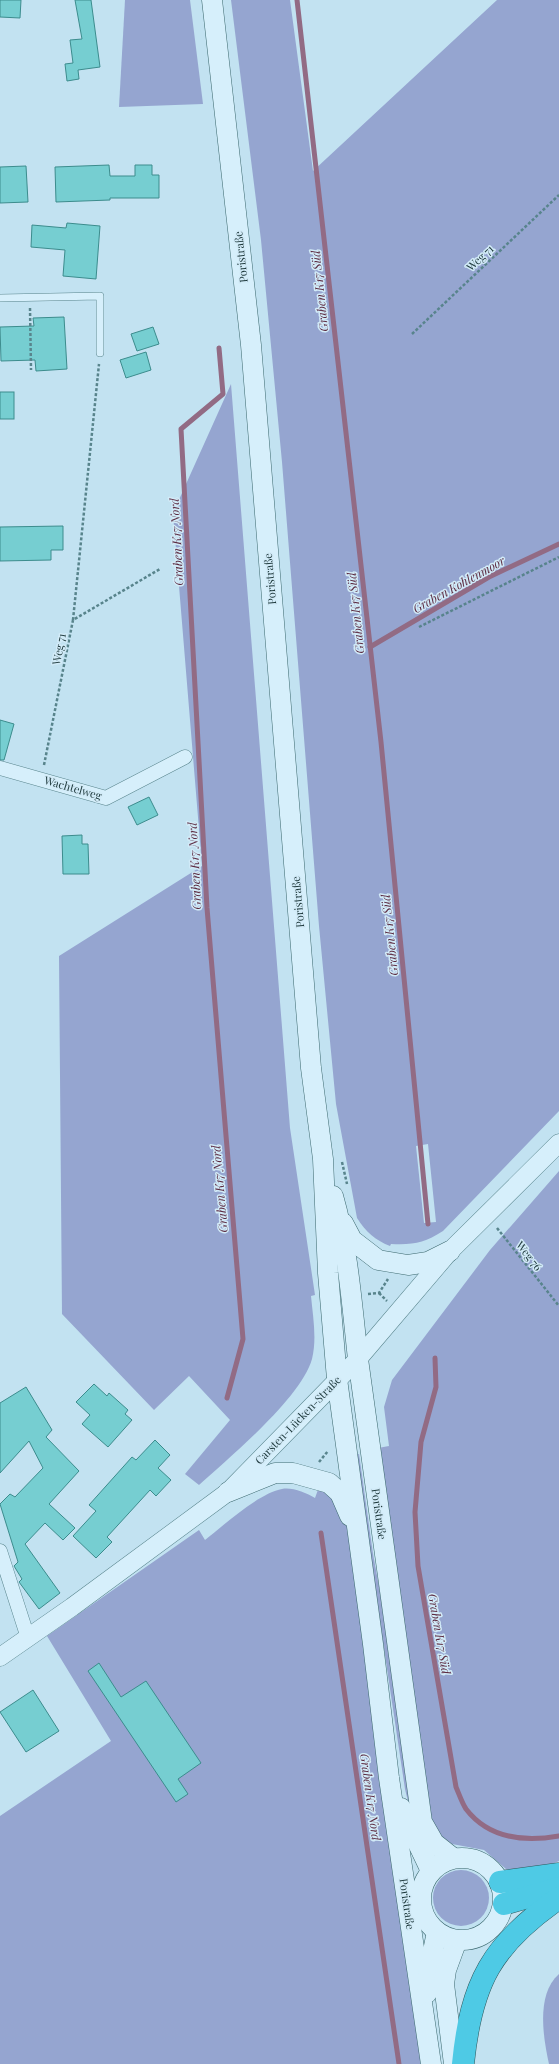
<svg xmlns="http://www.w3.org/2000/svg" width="559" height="2064" font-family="'Playfair Display',serif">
<rect width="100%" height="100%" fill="#c2e2f1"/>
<g fill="#95a5d0" fill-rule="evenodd">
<polygon points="125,0 190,0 203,104 119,107"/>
<path d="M231,0H290L313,171L497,0H559V1111L443,1231C424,1243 414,1245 391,1244L390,1246C375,1240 366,1232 357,1218L336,1104L319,926L282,462L261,240ZM428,1144L436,1222L424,1223L416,1146Z"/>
<path d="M231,384L290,1128L315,1295L311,1296C313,1317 317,1339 312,1359C301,1398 230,1457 199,1485L185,1474L230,1420L189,1376L154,1410L62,1314L59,956L202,866L173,513Z"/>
<polygon points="559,1171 559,1861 538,1870 520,1872 506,1869 484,1850 452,1844 439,1835 432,1821 378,1448 389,1446 384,1407 392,1380 490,1250"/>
<polygon points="359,1454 373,1554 386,1624 411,1814 405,1789 355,1455"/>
<path d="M319,1487L339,1505L351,1530L424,2064H0V1816L111,1741L47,1636L199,1530L205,1540C224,1525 259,1493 282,1489C292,1487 306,1493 315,1498Z"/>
<circle cx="461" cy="1898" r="28"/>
<path d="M559,1974V2064H549C543,2037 536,1994 559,1974Z"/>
</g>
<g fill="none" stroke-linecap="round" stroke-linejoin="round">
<g stroke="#926b84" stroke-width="5">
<polyline points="297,0 381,742 428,1224"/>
<polyline points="219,348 223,394 181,429 207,908 243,1339 227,1398"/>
<polyline points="370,647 489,577 559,544"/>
<path d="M435,1358L436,1387L421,1442L415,1512L418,1566L456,1787C459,1794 462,1803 466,1809C489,1839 525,1842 559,1836"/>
<polyline points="321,1533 399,2064"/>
</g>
</g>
<g fill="#76ced1" stroke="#3c8c8d">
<polygon points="0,0 21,0 20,18 0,17"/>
<polygon points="75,0 91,0 100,67 78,70 79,79 67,81 65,64 73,63 70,40 82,39"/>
<polygon points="109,165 110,176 135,176 135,165 152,165 152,175 159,175 159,198 110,198 110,200 56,202 55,167"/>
<polygon points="26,166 28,202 0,203 0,167"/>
<polygon points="67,223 100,226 96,279 63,276 65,250 31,247 32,225 66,228"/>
<polygon points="64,317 67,369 36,371 35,360 1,361 0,327 34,326 33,318"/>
<polygon points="153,327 159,344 137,351 131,334"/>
<polygon points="146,352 151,370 126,378 120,360"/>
<rect x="0" y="392" width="14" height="27"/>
<polygon points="63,526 63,550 51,550 51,560 0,561 0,527"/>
<polygon points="0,720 14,724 4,760 0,760"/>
<polygon points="149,797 158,815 137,825 128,807"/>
<polygon points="82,835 82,844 88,844 89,874 63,874 62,836"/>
<polygon points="94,1384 107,1396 109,1393 128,1410 125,1414 132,1420 108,1447 82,1424 90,1415 76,1402"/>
<polygon points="26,1387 52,1430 46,1437 79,1471 49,1504 75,1528 63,1540 45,1523 25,1544 60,1593 39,1609 19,1582 22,1579 14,1566 18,1562 0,1504 10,1494 15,1497 43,1468 29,1441 0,1473 0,1403"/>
<polygon points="155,1440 170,1455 158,1468 171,1480 156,1496 150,1490 107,1537 112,1542 96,1558 73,1536 96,1511 89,1505 132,1457 136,1460"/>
<polygon points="99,1663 121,1697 146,1681 201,1763 178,1779 188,1794 176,1802 88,1671"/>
<polygon points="33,1690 59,1731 26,1752 0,1712"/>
</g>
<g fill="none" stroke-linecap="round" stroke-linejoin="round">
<defs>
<polyline id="service" points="0,298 100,296 100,353"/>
<g id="minor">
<polyline points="0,768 106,798 185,757"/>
<polyline points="0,1551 28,1638"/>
</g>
<polyline id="tertiary" points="0,1657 72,1607 228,1492 358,1359 450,1251 559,1143"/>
<g id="secondary">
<polyline points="212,0 251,345 311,1068 323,1159 328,1273 337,1379 373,1644 389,1778 431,2064"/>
<path d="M333,1196C348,1248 352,1305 358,1359L422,1822L434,1843L453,1858"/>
<polyline points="343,1223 352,1240 378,1260 408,1265 428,1262 450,1251"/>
<polyline points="228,1492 275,1473 293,1473 329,1483 340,1493 350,1516"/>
<polyline points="401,1808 431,1871"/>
<circle cx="462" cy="1899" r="41"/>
<polyline points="427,1993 428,1975 437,1932"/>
<polyline points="454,2064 444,1984 446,1970 457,1940"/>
</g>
<g id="motorway">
<polyline points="500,1882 559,1874"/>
<polyline points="504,1904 559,1888"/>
<path d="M463,2064C471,1983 492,1944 559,1898"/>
</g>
</defs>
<use href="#service" stroke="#58848c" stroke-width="8"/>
<use href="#minor" stroke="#58848c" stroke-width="15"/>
<use href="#tertiary" stroke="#58848c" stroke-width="19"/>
<use href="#secondary" stroke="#3b686e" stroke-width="21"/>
<use href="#motorway" stroke="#2c565a" stroke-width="23"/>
<g stroke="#58848c" stroke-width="2.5" stroke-dasharray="3 2" stroke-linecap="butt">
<polyline points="30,308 31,370"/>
<polyline points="412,334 559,195"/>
<polyline points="73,620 99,364"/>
<polyline points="419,627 559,557"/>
<polyline points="44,765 73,620 160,569"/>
<polyline points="342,1162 347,1184"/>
<polyline points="497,1228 559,1306"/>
<polyline points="379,1293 387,1301"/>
<polyline points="368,1294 379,1293 388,1279"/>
<polyline points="319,1462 328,1451"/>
</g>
<use href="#service" stroke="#d6effb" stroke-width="7"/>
<use href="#minor" stroke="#d6effb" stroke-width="14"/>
<use href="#tertiary" stroke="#d6effb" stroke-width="18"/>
<use href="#secondary" stroke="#d6effb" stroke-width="20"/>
<use href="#motorway" stroke="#4ecae5" stroke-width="22"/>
</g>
<g text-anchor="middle" stroke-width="3" stroke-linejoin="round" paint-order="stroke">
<g font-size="11" fill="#1d383b" stroke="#d2ebf8">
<text transform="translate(241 257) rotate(-96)" y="4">Poristraße</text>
<text transform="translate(480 258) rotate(-43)" y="4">Weg 71</text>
<text transform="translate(270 579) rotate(-95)" y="4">Poristraße</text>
<text transform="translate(59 649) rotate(-79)" y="4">Weg 71</text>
<text transform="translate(73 788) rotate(16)" y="4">Wachtelweg</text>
<text transform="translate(298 902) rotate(-95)" y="4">Poristraße</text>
<text transform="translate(529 1256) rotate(52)" y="4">Weg 76</text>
<text transform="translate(298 1420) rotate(-46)" y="4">Carsten-Lücken-Straße</text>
<text transform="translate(379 1514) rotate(82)" y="4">Poristraße</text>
<text transform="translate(407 1904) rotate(82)" y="4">Poristraße</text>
</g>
<g font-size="12" font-style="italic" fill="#5c2b41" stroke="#d2ebf8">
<text transform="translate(320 291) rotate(-96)" y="4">Graben K17 Süd</text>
<text transform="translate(177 542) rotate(-93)" y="4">Graben K17 Nord</text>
<text transform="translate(459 585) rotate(-29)" y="4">Graben Kohlenmoor</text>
<text transform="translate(356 613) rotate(-96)" y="4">Graben K17 Süd</text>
<text transform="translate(195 866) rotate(-93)" y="4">Graben K17 Nord</text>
<text transform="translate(390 935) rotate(-96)" y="4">Graben K17 Süd</text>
<text transform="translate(220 1189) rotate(-95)" y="4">Graben K17 Nord</text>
<text transform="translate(439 1634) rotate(80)" y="4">Graben K17 Süd</text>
<text transform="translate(370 1797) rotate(82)" y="4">Graben K17 Nord</text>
</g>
</g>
</svg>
